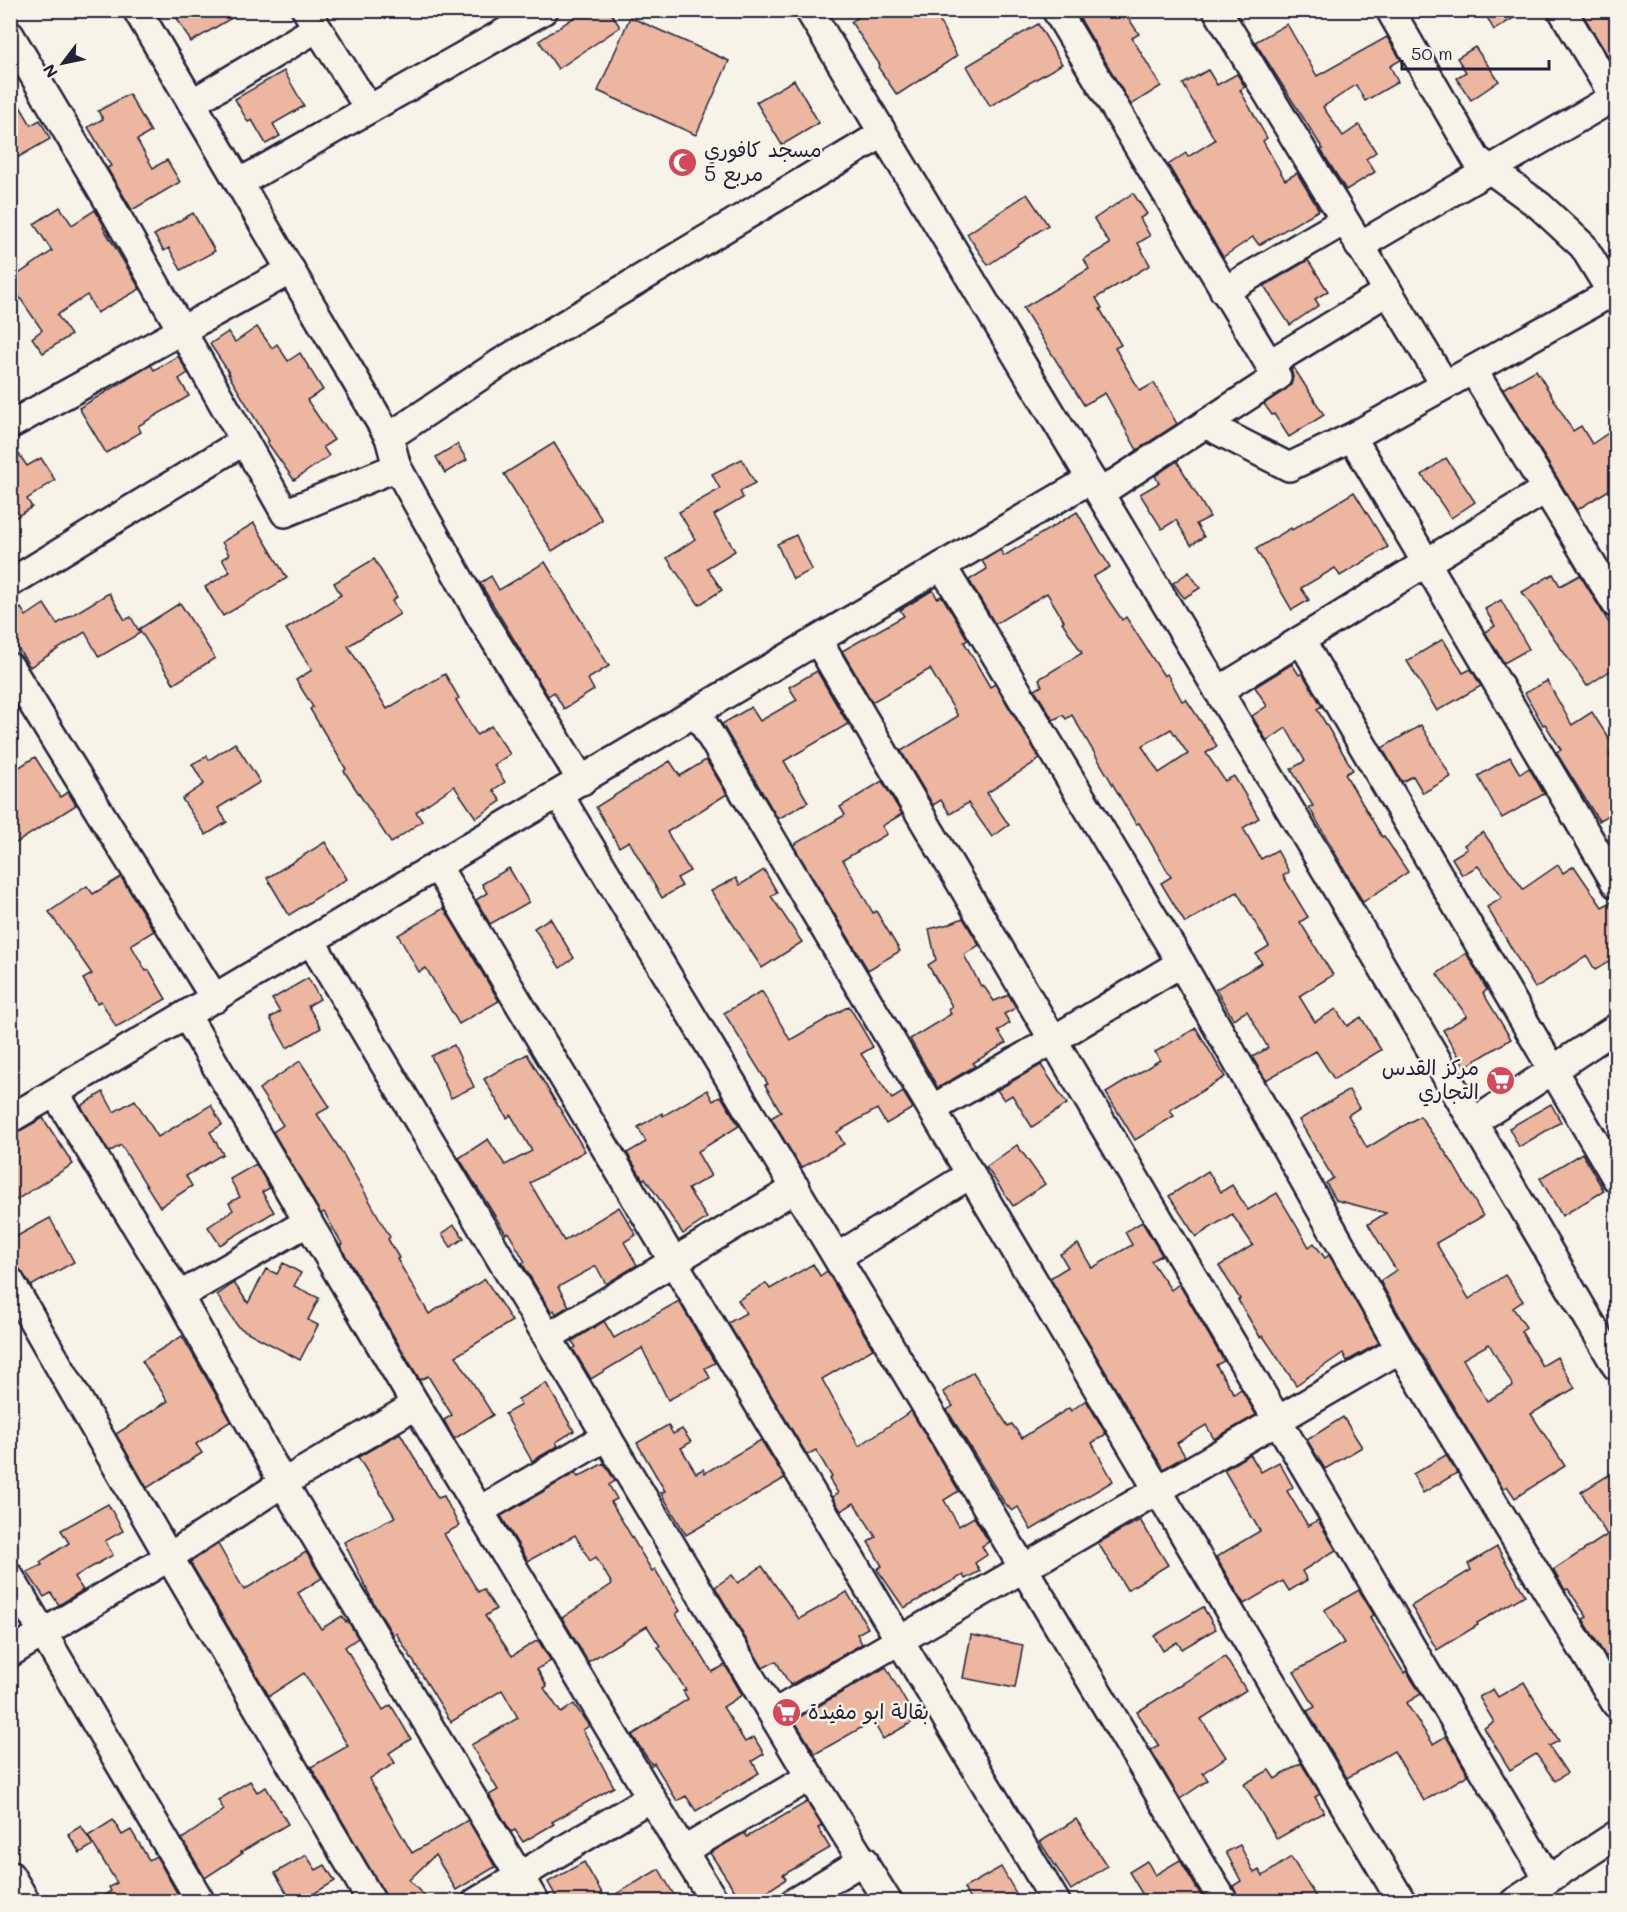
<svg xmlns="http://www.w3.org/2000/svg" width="1627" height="1912" font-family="Mali,'Playpen Sans Arabic',sans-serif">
<rect width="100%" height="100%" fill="#f7f3e8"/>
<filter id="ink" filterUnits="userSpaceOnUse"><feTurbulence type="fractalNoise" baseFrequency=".0167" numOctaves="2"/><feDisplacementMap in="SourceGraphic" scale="12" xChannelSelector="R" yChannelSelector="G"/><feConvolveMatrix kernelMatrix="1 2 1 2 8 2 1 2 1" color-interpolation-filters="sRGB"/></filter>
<g filter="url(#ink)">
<g fill="#ecb6a0" stroke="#22223b" stroke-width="1.5" fill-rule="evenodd">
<polygon points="172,10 245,10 191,42"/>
<polygon points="585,10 609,10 620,27 558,69 539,41"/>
<polygon points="868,10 934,10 957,56 897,95 878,67 880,65 851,22"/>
<polygon points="1075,10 1123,10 1139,34 1132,38 1161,86 1131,105"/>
<polygon points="1483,10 1527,10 1494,30"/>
<polygon points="1592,10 1617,10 1617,64 1614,66 1583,15"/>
<polygon points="630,17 729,61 696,135 598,91"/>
<polygon points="1038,24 1062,64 990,106 967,66"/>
<polygon points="1287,24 1317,76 1387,37 1401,60 1390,66 1398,82 1365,101 1356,85 1323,107 1343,136 1359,125 1376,152 1366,159 1375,172 1346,190 1321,150 1323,149 1255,42"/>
<polygon points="1475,47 1499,81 1471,100 1456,78 1466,72 1457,58"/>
<polygon points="1208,70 1217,85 1237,74 1245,87 1240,90 1267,138 1263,141 1285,180 1297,173 1319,210 1259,245 1253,237 1223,257 1168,165 1186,153 1188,157 1215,140 1183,84"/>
<polygon points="284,71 304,106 273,124 280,136 266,144 252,120 248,122 235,99"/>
<polygon points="794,80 819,123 782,145 756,102"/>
<polygon points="10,89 31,125 40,120 50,139 10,162"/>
<polygon points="129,94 151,132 137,140 153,168 167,160 180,182 132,210 107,168 111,166 88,127 103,119 98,111"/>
<polygon points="1133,193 1147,214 1140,218 1150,236 1138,243 1150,265 1096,298 1102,308 1100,309 1121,345 1115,348 1140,391 1154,383 1177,424 1137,450 1105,393 1084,405 1023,308 1089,269 1084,259 1110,244 1094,219"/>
<polygon points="1027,194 1048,225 988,265 967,234"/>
<polygon points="60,207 72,225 95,210 104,226 103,227 140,289 97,313 87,295 57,315 71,335 43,353 32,338 42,330 18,295 10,300 10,280 52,251 34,224"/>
<polygon points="193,213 215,251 181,270 169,248 164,251 154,235"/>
<polygon points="1308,260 1328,291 1315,299 1319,305 1290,325 1264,286"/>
<polygon points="257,327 272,348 277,344 288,361 300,353 323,390 307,400 334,440 323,447 329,456 294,480 267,442 269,441 228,374 230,374 210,344 228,332 235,342"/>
<polygon points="178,356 188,373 179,379 189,396 138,426 141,432 106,453 79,408 151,365 154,370"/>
<polygon points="1294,368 1324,415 1289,437 1274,414 1272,415 1264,404 1291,385 1293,377 1291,370"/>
<polygon points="1536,370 1573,431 1581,426 1592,444 1617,427 1617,485 1577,510 1503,389"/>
<polygon points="10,441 27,466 41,458 55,480 27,499 32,507 10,521"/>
<polygon points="554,443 602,520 552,551 504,474"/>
<polygon points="457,444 467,460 445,473 436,457"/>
<polygon points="1446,458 1475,502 1451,518 1422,475"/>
<polygon points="742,459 755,483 740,491 743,498 714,515 735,551 707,568 722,590 699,605 667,558 695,539 679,512 720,489 712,474"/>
<polygon points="1177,461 1210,517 1196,524 1204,537 1191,545 1176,520 1162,529 1140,494 1159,483 1155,476"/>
<polygon points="1354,492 1388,547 1340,576 1335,568 1301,588 1309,600 1292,610 1256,549 1291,528 1292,530"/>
<path d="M1077,512L1110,567L1093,577L1122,620L1126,617L1164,676L1167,674L1182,701L1186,699L1217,746L1206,753L1225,781L1234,776L1259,818L1243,828L1261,859L1277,850L1289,872L1283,876L1308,917L1300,922L1333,975L1299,996L1315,1022L1336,1009L1347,1026L1361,1017L1381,1050L1334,1079L1316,1051L1266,1080L1252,1057L1268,1048L1247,1011L1233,1019L1216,989L1262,963L1256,954L1269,946L1237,892L1185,923L1161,883L1171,877L1139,823L1136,824L1072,715L1066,719L1063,715L1053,720L1035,690L1042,686L1039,679L1082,653L1062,622L1064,621L1047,593L995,624L969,580L987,569L982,561L1000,550L1004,556ZM1171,729L1188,754L1159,773L1142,746Z"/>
<polygon points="254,523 287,578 223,616 205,587 230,572 222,559 229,555 222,542"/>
<polygon points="796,535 812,570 793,579 777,544"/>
<polygon points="374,559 397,597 392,601 400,614 348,646 387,709 445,674 459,698 456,700 477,735 491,726 510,754 494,765 505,782 493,790 501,801 476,818 454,786 416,812 422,821 391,843 344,771 346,769 310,709 313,707 296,680 312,670 286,629 341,595 334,583"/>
<polygon points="545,562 609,666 588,679 594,690 564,709 554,692 548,696 480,583 491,576 499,590"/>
<polygon points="1189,572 1200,588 1184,598 1173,583"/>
<polygon points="1553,574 1560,586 1580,575 1617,636 1617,666 1587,686 1522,592"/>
<polygon points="933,590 937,598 942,596 968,640 964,642 990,687 995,684 1040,759 987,793 1009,825 992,837 968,803 950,814 941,800 933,805 901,751 958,716 930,669 872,702 842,651 904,616 900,610"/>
<polygon points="109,593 125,620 131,617 140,633 99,657 85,632 30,667 17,647 10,651 10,615 21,608 26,616 44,604 57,624"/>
<polygon points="1501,600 1529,649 1504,663 1485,632 1495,626 1485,609"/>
<polygon points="180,603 215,658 174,684 139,629"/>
<polygon points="1443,639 1463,673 1471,669 1481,686 1437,711 1407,661"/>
<polygon points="1292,664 1299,675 1302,673 1322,706 1317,709 1353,770 1345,774 1382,837 1384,836 1408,872 1363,902 1309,807 1313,806 1291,769 1305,761 1286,728 1267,741 1252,716 1267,706 1255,687"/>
<polygon points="817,671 848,724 784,761 808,802 778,819 722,724 751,707 760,721 797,700 789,687"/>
<polygon points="1547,681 1572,725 1592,712 1616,750 1609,754 1617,766 1617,810 1599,821 1556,752 1561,750 1545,724 1543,725 1525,693"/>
<polygon points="1421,725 1451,777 1423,793 1413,776 1402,782 1382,748"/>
<polygon points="235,743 260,782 218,808 227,822 206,835 182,799 204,784 192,764 207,756 209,760"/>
<polygon points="35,757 60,797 68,792 76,805 10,847 10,773"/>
<polygon points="1510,757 1520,774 1529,768 1544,794 1502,818 1478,776"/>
<polygon points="706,760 727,794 667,832 690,871 677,878 682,886 662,898 629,841 619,847 596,807 670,761 680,776"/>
<polygon points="882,781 902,814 882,826 887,834 843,860 873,913 876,911 900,951 868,970 793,845 845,815 840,807"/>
<polygon points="1483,832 1523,889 1558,865 1563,873 1574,866 1602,907 1611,902 1617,912 1617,957 1595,970 1587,956 1535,988 1487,907 1502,898 1478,866 1462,875 1452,858 1467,849 1464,845"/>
<polygon points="325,842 347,879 289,915 267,878"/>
<polygon points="509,868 529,902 490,924 476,900 487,893 482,884"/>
<polygon points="764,870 777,892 771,896 802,942 762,968 711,891 736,878 740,885"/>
<polygon points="121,877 154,931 131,945 146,971 149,970 166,999 116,1027 101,1001 97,1003 83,979 92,974 49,912 87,886 93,894"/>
<polygon points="444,908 499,1001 459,1024 426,968 419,972 398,935"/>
<polygon points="550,918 574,958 560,968 534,928"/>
<polygon points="963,918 979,945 964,955 981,986 983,985 994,1001 1009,995 1016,1008 1004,1014 1010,1023 998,1031 1006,1043 973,1063 975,1066 938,1088 910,1039 951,1014 948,1009 952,1006 928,965 936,960 929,929 949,924"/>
<polygon points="1466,953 1487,990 1483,993 1511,1039 1465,1067 1443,1030 1467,1016 1437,974"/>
<polygon points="308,978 320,999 308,1006 321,1028 287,1048 270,1018 280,1012 272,999"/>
<polygon points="762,991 790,1040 849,1006 873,1047 861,1054 892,1099 903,1092 913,1108 886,1124 877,1109 837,1132 844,1144 801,1168 771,1118 781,1112 765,1085 768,1084 724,1013"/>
<polygon points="1196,1028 1225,1077 1170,1110 1174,1116 1135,1140 1106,1093 1160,1060 1155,1052"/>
<polygon points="454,1045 474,1087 451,1098 431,1056"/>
<polygon points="527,1054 585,1151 530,1183 564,1241 619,1207 636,1235 624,1242 637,1265 606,1284 596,1266 558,1287 569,1306 556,1314 554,1310 551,1312 522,1263 525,1262 508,1232 506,1234 459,1158 488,1139 505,1165 532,1151 511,1115 507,1118 484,1079"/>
<polygon points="300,1061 330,1107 317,1114 343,1154 390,1237 388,1239 399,1258 397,1259 429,1314 485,1279 512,1321 456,1356 493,1415 454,1439 444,1420 452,1415 428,1376 420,1380 340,1246 342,1244 324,1212 321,1214 273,1132 283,1125 259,1089"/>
<polygon points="1041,1065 1067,1104 1032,1127 1012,1095 1004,1100 997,1090"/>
<polygon points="707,1090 713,1101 721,1096 739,1126 697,1152 711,1176 688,1189 707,1218 683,1234 645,1178 643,1180 627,1153 646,1142 638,1127 662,1113 663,1116"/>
<path d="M1349,1090L1359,1108L1348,1115L1367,1148L1420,1116L1452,1162L1483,1216L1436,1243L1469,1299L1505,1275L1523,1301L1513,1308L1526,1327L1521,1331L1542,1366L1557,1357L1575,1388L1531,1414L1565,1466L1515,1498L1507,1486L1503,1489L1414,1341L1380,1281L1396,1270L1368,1224L1386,1213L1336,1200L1326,1183L1333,1178L1299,1120ZM1489,1344L1513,1386L1487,1401L1463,1359Z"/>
<polygon points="103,1092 114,1112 135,1100 158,1137 211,1105 222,1125 210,1132 223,1154 186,1176 192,1186 160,1207 121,1145 109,1152 81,1106"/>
<polygon points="1551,1104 1561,1122 1519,1147 1509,1128"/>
<polygon points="43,1118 73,1164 10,1204 10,1136"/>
<polygon points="1017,1145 1045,1184 1013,1206 986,1167"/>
<polygon points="1582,1153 1604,1191 1562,1216 1540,1178"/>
<polygon points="256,1164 270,1188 262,1192 274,1212 220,1245 208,1227 233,1210 229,1203 240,1197 230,1179"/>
<polygon points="1208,1171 1221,1192 1232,1185 1248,1210 1277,1193 1309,1247 1314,1243 1325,1258 1329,1255 1379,1343 1347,1361 1343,1353 1296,1385 1263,1336 1260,1337 1238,1300 1240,1299 1219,1266 1253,1245 1232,1214 1196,1237 1169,1196"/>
<polygon points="50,1218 74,1262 31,1286 10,1256 10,1240"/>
<polygon points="1142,1222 1162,1255 1151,1261 1171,1290 1179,1284 1182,1289 1224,1361 1216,1365 1234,1394 1241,1389 1256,1415 1214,1439 1206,1425 1177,1443 1185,1456 1163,1469 1050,1278 1068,1267 1060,1254 1078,1244 1092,1268 1132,1245 1125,1232"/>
<polygon points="454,1225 464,1238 451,1247 442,1234"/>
<polygon points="283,1263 301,1273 294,1286 319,1298 308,1320 318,1325 300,1360 238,1327 217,1295 234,1283 248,1303 266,1269 277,1274"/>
<polygon points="813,1264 820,1276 827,1271 873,1349 822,1379 859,1446 911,1411 959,1491 944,1500 959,1526 974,1517 989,1542 982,1546 987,1555 975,1563 980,1571 965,1579 963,1575 904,1608 877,1569 882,1566 868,1542 876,1537 854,1503 841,1511 832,1497 838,1493 829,1479 832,1477 816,1450 807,1455 728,1323 746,1313 738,1300 766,1283 770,1289"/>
<polygon points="679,1301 715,1363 705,1368 710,1378 668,1400 642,1348 591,1379 573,1349 576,1347 572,1341 604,1321 614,1338"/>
<polygon points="182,1336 231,1421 196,1444 202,1453 147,1488 116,1434 168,1401 142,1361"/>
<polygon points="973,1372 1008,1426 1012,1424 1022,1438 1069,1408 1071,1411 1086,1400 1106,1434 1092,1443 1113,1481 1031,1530 1018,1507 1012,1511 1004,1502 947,1410 953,1406 943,1392"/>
<polygon points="546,1383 574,1431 556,1442 558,1446 532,1461 505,1414 521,1405 518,1399"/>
<polygon points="1343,1417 1362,1447 1325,1469 1307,1440"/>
<polygon points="668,1425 673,1434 682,1429 691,1442 681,1448 696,1473 703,1469 705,1473 761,1440 785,1478 686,1535 661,1493 665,1491 637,1443"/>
<polygon points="400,1433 438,1498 444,1496 459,1526 444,1534 478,1592 483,1589 496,1609 485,1616 512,1656 538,1640 551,1661 537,1669 547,1686 544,1688 561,1713 574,1704 589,1726 583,1730 614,1787 552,1822 554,1824 523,1842 515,1830 511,1832 489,1795 498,1790 471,1745 518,1718 502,1690 451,1722 396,1633 393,1635 374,1604 344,1542 395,1517 358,1457"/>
<polygon points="1250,1454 1261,1472 1279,1462 1293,1487 1287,1491 1308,1526 1318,1520 1336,1550 1302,1571 1307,1580 1289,1591 1283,1581 1244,1604 1216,1557 1260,1531 1224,1470"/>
<polygon points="1446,1455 1457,1473 1423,1493 1413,1474"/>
<polygon points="604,1463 615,1481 609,1485 617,1499 611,1502 652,1571 655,1569 680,1611 676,1614 712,1672 725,1665 742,1695 723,1707 745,1742 754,1737 764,1754 752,1761 759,1773 696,1811 686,1796 677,1801 654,1763 652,1765 632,1735 688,1699 683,1691 686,1690 658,1647 660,1646 647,1626 588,1662 562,1618 612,1584 596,1557 590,1561 575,1535 528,1561 501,1516 575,1473 578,1477"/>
<polygon points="1617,1470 1617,1650 1606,1657 1583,1619 1587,1617 1568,1589 1565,1590 1553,1570 1607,1535 1581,1492"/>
<polygon points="108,1504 123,1531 105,1541 113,1555 74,1577 83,1590 64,1602 59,1605 51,1593 44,1597 27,1572 42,1565 40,1562 69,1543 61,1530"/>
<polygon points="1140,1520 1168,1565 1127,1590 1098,1543"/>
<polygon points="218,1544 244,1590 306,1552 322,1578 298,1593 321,1629 342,1616 346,1622 348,1621 358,1638 345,1647 383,1710 391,1705 411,1739 389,1753 395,1763 369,1779 412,1853 468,1820 495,1867 456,1890 435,1855 409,1880 430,1902 390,1902 387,1898 311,1767 348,1746 304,1673 269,1696 190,1562"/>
<polygon points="1497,1547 1525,1595 1477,1623 1478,1625 1437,1650 1411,1606 1471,1570 1468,1564"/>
<polygon points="762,1566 799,1619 847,1592 868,1628 857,1634 862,1644 790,1685 776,1661 763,1668 715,1587 732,1575 738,1583"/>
<polygon points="1359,1590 1374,1615 1370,1617 1404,1673 1406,1671 1421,1694 1406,1703 1433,1744 1446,1736 1468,1775 1424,1801 1394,1751 1347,1778 1307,1711 1315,1707 1294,1672 1344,1643 1324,1610"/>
<polygon points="1203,1607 1216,1629 1182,1649 1177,1642 1163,1651 1154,1636"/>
<polygon points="971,1635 1023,1645 1015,1688 963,1678"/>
<polygon points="1225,1657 1246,1690 1201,1719 1226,1757 1203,1773 1208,1780 1180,1799 1151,1750 1159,1746 1137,1712"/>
<polygon points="886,1667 916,1720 883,1739 873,1721 815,1754 794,1720"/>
<polygon points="1524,1682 1559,1741 1549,1746 1567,1773 1555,1781 1536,1754 1510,1770 1484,1728 1494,1722 1479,1697 1493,1689 1498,1697"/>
<polygon points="1301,1763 1320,1794 1315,1797 1324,1812 1277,1839 1244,1784 1269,1770 1275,1779"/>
<polygon points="250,1781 257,1792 266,1787 288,1824 241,1852 243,1853 205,1878 182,1839 224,1810 218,1800"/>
<polygon points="807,1802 822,1826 818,1828 830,1848 783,1875 786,1879 751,1902 742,1902 710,1853 744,1833 747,1837"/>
<polygon points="1076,1819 1107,1866 1071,1890 1040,1842"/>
<polygon points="113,1820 122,1835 131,1830 149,1860 156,1856 182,1902 94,1902 111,1891 109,1887 117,1883 88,1836"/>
<polygon points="81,1826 93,1845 80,1853 68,1834"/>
<polygon points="1240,1845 1254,1873 1259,1870 1263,1876 1291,1857 1319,1902 1240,1902 1233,1886 1241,1881 1226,1852"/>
<polygon points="306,1855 316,1870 325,1865 335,1881 300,1902 292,1902 275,1873"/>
<polygon points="1180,1860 1205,1902 1147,1902 1129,1872 1147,1861 1155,1875"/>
<polygon points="584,1862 606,1900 659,1869 678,1902 559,1902 548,1882"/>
<polygon points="1001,1867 1021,1902 971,1902 964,1888"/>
</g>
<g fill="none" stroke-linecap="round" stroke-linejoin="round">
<defs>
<g id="minor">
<polyline points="137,10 389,437"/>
<polyline points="306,10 369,109"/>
<polyline points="809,10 1311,845 1616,1366"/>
<polyline points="1056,10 1277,377 1100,493"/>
<polyline points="1217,10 1445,385"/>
<polyline points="1390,10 1476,159 1540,206 1583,246 1616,300"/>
<polyline points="1562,10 1614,97"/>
<polyline points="10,35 106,197 285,513 397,467 389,437 500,363 882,134"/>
<polyline points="192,103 317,28"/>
<polyline points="239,183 544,10"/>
<polyline points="1359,246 1616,96"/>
<polyline points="1224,291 1344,221"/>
<polyline points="1269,364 1388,291"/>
<polyline points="1473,370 1616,604"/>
<polyline points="1205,424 1289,467 1352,437 1616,290"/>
<polyline points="10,425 291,270"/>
<polyline points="1352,437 1616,884"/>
<polyline points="397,467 480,616 582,781"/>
<polyline points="942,566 1181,963 1400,1349 1616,1704"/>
<polyline points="10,583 244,441"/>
<polyline points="1301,640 1616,1178"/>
<polyline points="818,641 1548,1879"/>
<polyline points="10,667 215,999"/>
<polyline points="1218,691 1546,489"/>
<polyline points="697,713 1402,1902"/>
<polyline points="559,795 1224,1902"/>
<polyline points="437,866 1056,1902"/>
<polyline points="311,941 810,1777 888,1902"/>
<polyline points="186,1015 416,1405 683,1851 715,1902"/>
<polyline points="55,1093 179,1296 283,1483 535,1902"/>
<polyline points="932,1109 1053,1040 1181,963"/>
<polyline points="10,1119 942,566 1091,479"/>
<polyline points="1474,1122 1616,1028"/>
<polyline points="837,1257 971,1174"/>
<polyline points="10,1281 169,1557 372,1902"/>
<polyline points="179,1296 308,1222"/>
<polyline points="548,1337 796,1188"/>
<polyline points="479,1511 607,1436"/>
<polyline points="10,1577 201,1902"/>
<polyline points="10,1653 169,1557 283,1483 416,1405"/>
<polyline points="773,1714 1400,1349"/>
<polyline points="683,1851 810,1777"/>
<polyline points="10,1875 26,1902"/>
<polyline points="476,1902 650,1798"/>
<polyline points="794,1902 864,1860"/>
<polyline points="1514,1902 1616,1835"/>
</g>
</defs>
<use href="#minor" stroke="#22223b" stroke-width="32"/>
<use href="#minor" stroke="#f7f3e8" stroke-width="27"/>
</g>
</g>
<defs>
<symbol id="mosque-disc" viewBox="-11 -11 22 22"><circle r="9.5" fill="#d1495b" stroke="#f7f3e8"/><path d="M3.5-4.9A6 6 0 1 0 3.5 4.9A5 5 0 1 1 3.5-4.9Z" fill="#fff"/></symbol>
<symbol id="supermarket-disc" viewBox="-11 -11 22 22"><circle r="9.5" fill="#d1495b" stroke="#f7f3e8"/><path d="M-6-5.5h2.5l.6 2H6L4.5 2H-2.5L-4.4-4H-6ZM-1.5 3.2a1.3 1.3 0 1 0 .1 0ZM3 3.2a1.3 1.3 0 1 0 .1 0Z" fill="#fff"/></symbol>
</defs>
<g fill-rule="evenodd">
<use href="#mosque-disc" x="666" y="146" width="33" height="33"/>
<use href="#supermarket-disc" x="1484" y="1064" width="33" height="33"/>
<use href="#supermarket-disc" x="770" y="1696" width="33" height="33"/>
</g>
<g text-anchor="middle" stroke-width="5" stroke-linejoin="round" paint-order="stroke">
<g font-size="21" fill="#22223b" stroke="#f7f3e8" text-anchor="start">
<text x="704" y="157">مسجد كافوري<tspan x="704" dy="24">مربع 5</tspan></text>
<text x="1479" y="1075" text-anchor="end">مركز القدس<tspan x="1479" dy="24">التجاري</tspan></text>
<text x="808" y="1719">بقالة ابو مفيدة</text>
</g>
</g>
<rect width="1627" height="1912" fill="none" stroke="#f7f3e8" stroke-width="36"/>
<rect x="18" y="18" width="1591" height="1876" fill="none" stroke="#22223b" stroke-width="2" filter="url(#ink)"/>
<g transform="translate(63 63) rotate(238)" stroke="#f7f3e8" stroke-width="4.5" paint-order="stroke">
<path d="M0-4.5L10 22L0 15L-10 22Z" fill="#22223b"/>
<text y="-9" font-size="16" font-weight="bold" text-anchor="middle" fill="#22223b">N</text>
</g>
<path d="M1402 60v9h147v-9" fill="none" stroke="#22223b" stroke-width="3"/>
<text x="1411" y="60" font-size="18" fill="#22223b" stroke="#f7f3e8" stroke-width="4.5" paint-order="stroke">50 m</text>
</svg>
